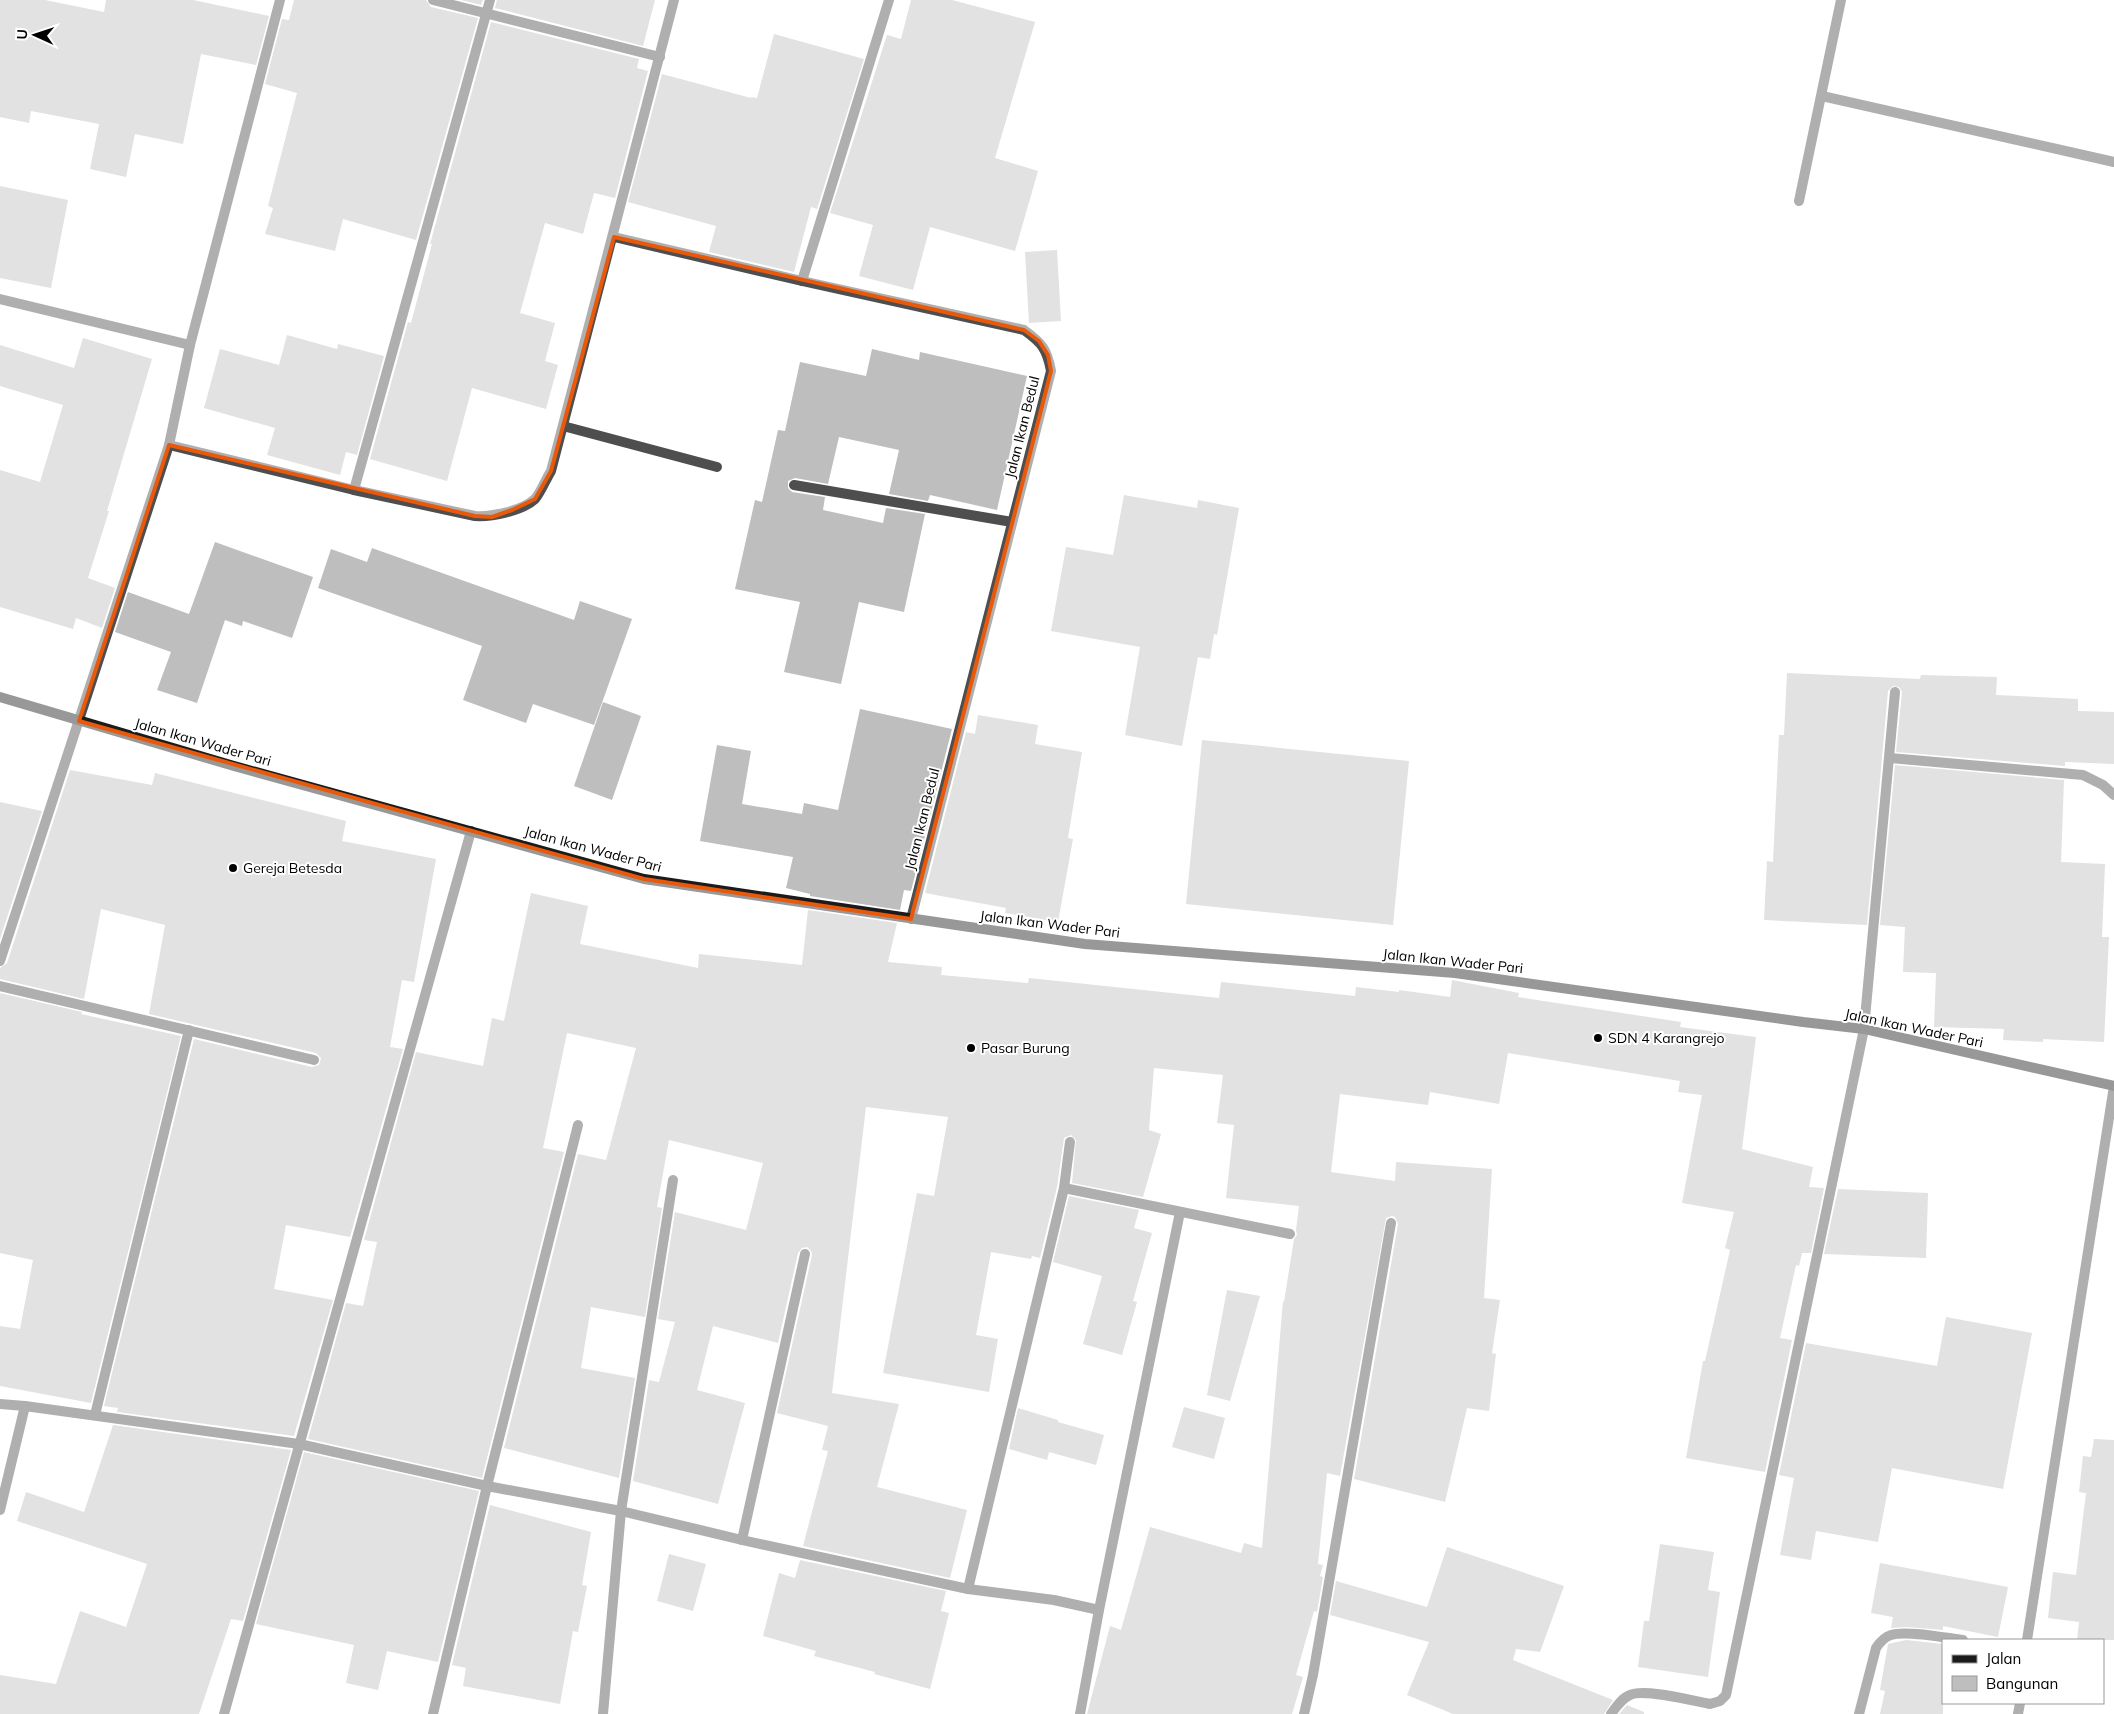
<svg xmlns="http://www.w3.org/2000/svg" width="2114" height="1714" font-family="Mulish,sans-serif">
<rect width="100%" height="100%" fill="#fff"/>
<g fill="#bebebe">
<polygon points="0,0 45,0 104,12 106,0 193,0 269,16 256,65 201,54 183,144 135,134 126,177 90,169 99,124 31,111 29,123 0,117"/>
<polygon points="294,0 426,0 431,7 478,18 416,240 343,219 335,251 265,234 273,208 268,206 297,93 265,84 282,19 289,20"/>
<polygon points="461,0 483,0 481,5"/>
<polygon points="497,0 655,0 643,46 495,8"/>
<polygon points="911,0 952,0 1035,22 995,158 1038,171 1015,251 930,227 913,290 859,276 873,225 830,213 887,35 901,39"/>
<polygon points="491,22 639,59 637,68 648,71 615,198 594,193 583,234 545,223 520,313 555,323 545,361 558,365 546,409 472,388 447,481 370,459 408,322 411,323 432,244 430,244"/>
<polygon points="774,34 864,59 817,209 811,207 794,272 709,252 716,226 628,202 662,74 751,98 751,97 757,98"/>
<polygon points="0,186 68,200 51,288 0,278"/>
<polygon points="1057,250 1061,321 1029,323 1025,252"/>
<polygon points="287,335 337,349 338,344 384,356 357,455 346,452 340,475 267,455 275,428 204,408 220,349 279,365"/>
<polygon points="83,338 152,359 107,511 109,511 88,578 115,588 102,628 76,618 73,629 0,607 0,470 40,482 63,405 0,386 0,345 74,368"/>
<polygon points="872,349 919,360 920,352 1027,376 997,510 930,495 928,501 889,494 899,450 839,437 828,484 795,478 788,481 788,488 792,492 825,497 823,510 883,523 886,508 925,514 904,612 859,602 841,684 784,672 800,602 735,589 755,500 762,502 778,430 785,431 800,362 866,376"/>
<polygon points="1124,495 1197,508 1198,500 1239,508 1217,635 1214,634 1210,659 1198,657 1182,746 1125,735 1140,647 1051,631 1066,547 1113,555"/>
<polygon points="215,542 313,577 292,638 243,621 242,626 225,620 197,703 157,690 171,652 115,632 128,592 189,614"/>
<polygon points="372,548 574,620 580,601 632,619 594,725 533,704 526,723 463,700 482,646 318,588 331,549 367,562"/>
<polygon points="1787,673 1920,679 1921,675 1997,677 1996,695 2078,699 2078,711 2114,712 2114,764 2065,762 2065,766 1896,752 1902,692 1899,687 1893,686 1888,691 1867,925 1764,920 1767,861 1773,862 1779,735 1784,735"/>
<polygon points="603,702 641,716 612,800 574,786"/>
<polygon points="860,709 952,729 911,891 904,890 900,910 810,896 810,894 786,888 793,857 700,841 717,745 751,751 742,804 802,814 804,803 838,810"/>
<polygon points="978,715 1038,725 1035,744 1082,752 1068,838 1073,839 1058,922 1005,913 1006,908 925,893 966,732 975,734"/>
<polygon points="1202,740 1409,761 1393,925 1186,904"/>
<polygon points="1895,765 2064,780 2061,862 2105,864 2102,937 2109,937 2104,1042 2043,1039 2043,1042 2003,1040 2004,1029 1934,1027 1936,973 1903,972 1905,927 1880,925"/>
<polygon points="70,770 152,785 155,773 346,821 342,841 436,859 414,982 402,980 390,1047 403,1049 350,1237 286,1225 274,1289 333,1300 294,1436 117,1412 118,1408 104,1406 194,1039 312,1067 319,1065 321,1058 316,1053 149,1014 165,925 101,909 84,999 0,979 0,968 7,963"/>
<polygon points="0,802 42,811 0,939"/>
<polygon points="531,893 588,906 580,944 698,968 699,954 802,965 808,910 897,923 888,962 942,967 941,975 1028,983 1029,978 1219,998 1221,982 1355,996 1356,987 1399,992 1399,990 1450,997 1452,980 1519,993 1518,997 1681,1022 1680,1027 1756,1037 1742,1149 1813,1167 1809,1187 1824,1188 1811,1253 1802,1253 1799,1266 1796,1265 1780,1338 1792,1340 1765,1472 1686,1458 1703,1361 1705,1361 1730,1250 1725,1248 1734,1212 1682,1203 1702,1095 1678,1092 1680,1081 1508,1053 1499,1104 1430,1092 1428,1105 1340,1094 1331,1172 1395,1181 1396,1162 1492,1169 1484,1298 1500,1300 1492,1353 1496,1354 1489,1411 1467,1408 1445,1502 1354,1479 1398,1224 1395,1217 1392,1216 1386,1218 1340,1476 1327,1473 1318,1564 1323,1565 1320,1576 1323,1577 1317,1612 1314,1611 1296,1675 1303,1677 1292,1714 1087,1714 1110,1626 1121,1630 1150,1527 1241,1553 1244,1543 1262,1548 1283,1301 1284,1302 1294,1239 1297,1235 1296,1230 1299,1206 1226,1198 1234,1125 1217,1123 1223,1075 1154,1068 1149,1130 1161,1134 1143,1197 1072,1183 1076,1140 1071,1135 1064,1138 1057,1187 1040,1258 1032,1256 1031,1259 991,1252 976,1335 998,1339 989,1392 883,1373 917,1193 934,1196 948,1117 866,1107 832,1393 899,1404 877,1487 967,1510 950,1578 803,1546 828,1451 822,1450 828,1426 777,1413 812,1255 811,1251 807,1247 802,1248 798,1253 778,1343 713,1326 697,1390 745,1403 718,1504 633,1481 649,1380 659,1382 675,1322 658,1319 675,1212 746,1230 763,1163 669,1140 657,1207 662,1208 645,1317 591,1307 581,1368 635,1378 619,1478 504,1448 578,1154 606,1160 636,1048 567,1033 543,1148 564,1152 482,1478 308,1439 346,1303 363,1306 377,1242 364,1240 416,1052 483,1066 492,1018 504,1021"/>
<polygon points="0,993 82,1012 81,1014 181,1036 91,1403 0,1386 0,1326 20,1329 33,1260 0,1253"/>
<polygon points="1838,1189 1928,1193 1926,1258 1824,1254"/>
<polygon points="1069,1196 1139,1210 1134,1228 1152,1233 1133,1301 1137,1302 1122,1355 1083,1344 1102,1276 1053,1262"/>
<polygon points="1227,1290 1260,1296 1230,1401 1207,1395"/>
<polygon points="1946,1317 2032,1333 2003,1489 1892,1468 1878,1542 1816,1531 1811,1560 1780,1555 1794,1478 1779,1475 1806,1343 1937,1366"/>
<polygon points="1184,1407 1225,1418 1214,1459 1172,1447"/>
<polygon points="1018,1408 1058,1420 1058,1422 1104,1435 1096,1465 1049,1452 1047,1460 1009,1449"/>
<polygon points="113,1425 291,1450 243,1621 231,1619 199,1714 0,1714 0,1675 56,1684 80,1611 126,1627 147,1564 17,1521 26,1492 84,1512"/>
<polygon points="2094,1439 2114,1440 2114,1640 2077,1640 2079,1622 2048,1618 2053,1572 2076,1575 2086,1493 2079,1492 2083,1456 2091,1457"/>
<polygon points="304,1452 479,1491 438,1662 387,1651 378,1690 346,1683 354,1645 256,1624"/>
<polygon points="490,1505 591,1532 582,1585 587,1586 578,1632 573,1631 560,1704 463,1686 466,1668 452,1665"/>
<polygon points="1660,1544 1714,1552 1708,1590 1720,1592 1708,1677 1638,1667 1644,1621 1649,1621"/>
<polygon points="1447,1547 1564,1586 1540,1652 1516,1649 1513,1660 1613,1700 1604,1714 1453,1714 1407,1695 1429,1642 1330,1615 1336,1581 1427,1607"/>
<polygon points="669,1554 706,1564 693,1611 657,1601"/>
<polygon points="800,1560 946,1591 941,1611 949,1613 930,1689 874,1674 875,1672 814,1656 816,1651 763,1636 779,1573 795,1578"/>
<polygon points="1880,1563 2008,1587 1998,1637 1943,1626 1943,1630 1907,1627 1891,1628 1893,1617 1871,1613"/>
<polygon points="1906,1640 1943,1644 1943,1714 1880,1714 1885,1691 1880,1690 1888,1644"/>
<polygon points="1627,1705 1644,1712 1644,1714 1619,1714"/>
</g>
<g fill="none" stroke-linecap="round" stroke-linejoin="round">
<g stroke="#4e4e4e" stroke-width="10">
<polyline points="433,0 660,57"/>
<polyline points="1822,96 2114,162"/>
<polyline points="1799,201 1841,0"/>
<path d="M614,237L802,281L1024,330C1042,343 1047,349 1051,371L911,919"/>
<polyline points="802,281 889,0"/>
<polyline points="0,299 190,345"/>
<polyline points="563,426 717,467"/>
<path d="M169,445L354,490L475,516C492,517 522,511 535,499C541,492 546,479 551,471L674,0"/>
<polyline points="794,485 1012,522"/>
<polyline points="354,490 490,0"/>
<polyline points="1890,758 2083,775 2103,785 2114,795"/>
<polyline points="0,961 169,445 190,345 280,0"/>
<polyline points="0,986 314,1060"/>
<polyline points="1064,1188 1290,1234"/>
<polyline points="0,1404 25,1406 299,1444 487,1486 621,1511 742,1540 968,1589 1054,1600 1099,1610"/>
<polyline points="95,1415 189,1030"/>
<polyline points="0,1510 25,1406"/>
<polyline points="742,1540 805,1254"/>
<polyline points="968,1589 1064,1188 1070,1142"/>
<polyline points="2027,1640 2114,1086"/>
<polyline points="224,1714 471,831"/>
<polyline points="433,1714 487,1486 578,1125"/>
<polyline points="603,1714 621,1511 673,1180"/>
<polyline points="1080,1714 1099,1610 1180,1212"/>
<polyline points="1304,1714 1313,1675 1391,1223"/>
<path d="M1611,1714C1616,1707 1622,1698 1630,1695C1644,1688 1693,1701 1710,1704L1720,1701L1726,1695L1864,1029L1895,692"/>
<path d="M1859,1714L1876,1648C1880,1642 1884,1637 1891,1635C1906,1630 1946,1638 1963,1640"/>
<polyline points="2018,1714 2020,1703"/>
</g>
<polyline stroke="#1b1b1b" stroke-width="10" points="0,697 234,766 644,879 1085,944 1455,973 1803,1022 1864,1029 2114,1086"/>
</g>
<path d="M0 0H2114V1714H0ZM614,237L1024,330L1039,341L1048,355L1051,371L911,919L644,879L79,721L169,445L475,516L492,517L512,510L535,499L551,471Z" fill="#fff" fill-opacity=".55" fill-rule="evenodd"/>
<path fill="none" stroke="#e8590c" stroke-width="4" stroke-linejoin="round" d="M614,237L1024,330L1039,341L1048,355L1051,371L911,919L644,879L79,721L169,445L475,516L492,517L512,510L535,499L551,471Z"/>
<g fill="#000" stroke="#fff" stroke-width="2">
<circle cx="233" cy="868" r="5"/>
<circle cx="1598" cy="1038" r="5"/>
<circle cx="971" cy="1048" r="5"/>
</g>
<g text-anchor="middle" stroke-width="4" stroke-linejoin="round" paint-order="stroke">
<g font-size="14" fill="#000" stroke="#fff">
<text transform="translate(1022 427) rotate(-76)" y="5">Jalan Ikan Bedul</text>
<text transform="translate(203 742) rotate(16)" y="5">Jalan Ikan Wader Pari</text>
<text transform="translate(922 819) rotate(-76)" y="5">Jalan Ikan Bedul</text>
<text transform="translate(593 849) rotate(15)" y="5">Jalan Ikan Wader Pari</text>
<text transform="translate(1050 924) rotate(7)" y="5">Jalan Ikan Wader Pari</text>
<text transform="translate(1453 961) rotate(6)" y="5">Jalan Ikan Wader Pari</text>
<text transform="translate(1914 1028) rotate(12)" y="5">Jalan Ikan Wader Pari</text>
</g>
<g font-size="14" fill="#000" stroke="#fff" text-anchor="start">
<text x="243" y="873">Gereja Betesda</text>
<text x="1608" y="1043">SDN 4 Karangrejo</text>
<text x="981" y="1053">Pasar Burung</text>
</g>
</g>
<rect x="1942" y="1639" width="162" height="65" fill="#ffffff" stroke="#999999"/>
<rect x="1952" y="1655" width="25" height="8" fill="#1b1b1b" stroke="#999999"/>
<text x="1986" y="1664" font-size="15" fill="#000000">Jalan</text>
<rect x="1952" y="1676" width="25" height="15" fill="#bebebe" stroke="#999999"/>
<text x="1986" y="1689" font-size="15" fill="#000000">Bangunan</text>
<g transform="translate(35 35) rotate(273)" stroke="#ffffff" stroke-width="4" paint-order="stroke">
<path d="M0-4L9 19L0 12L-9 19Z" fill="#000000"/>
<text y="-8" font-size="14" font-weight="bold" text-anchor="middle" fill="#000000">U</text>
</g>
</svg>
